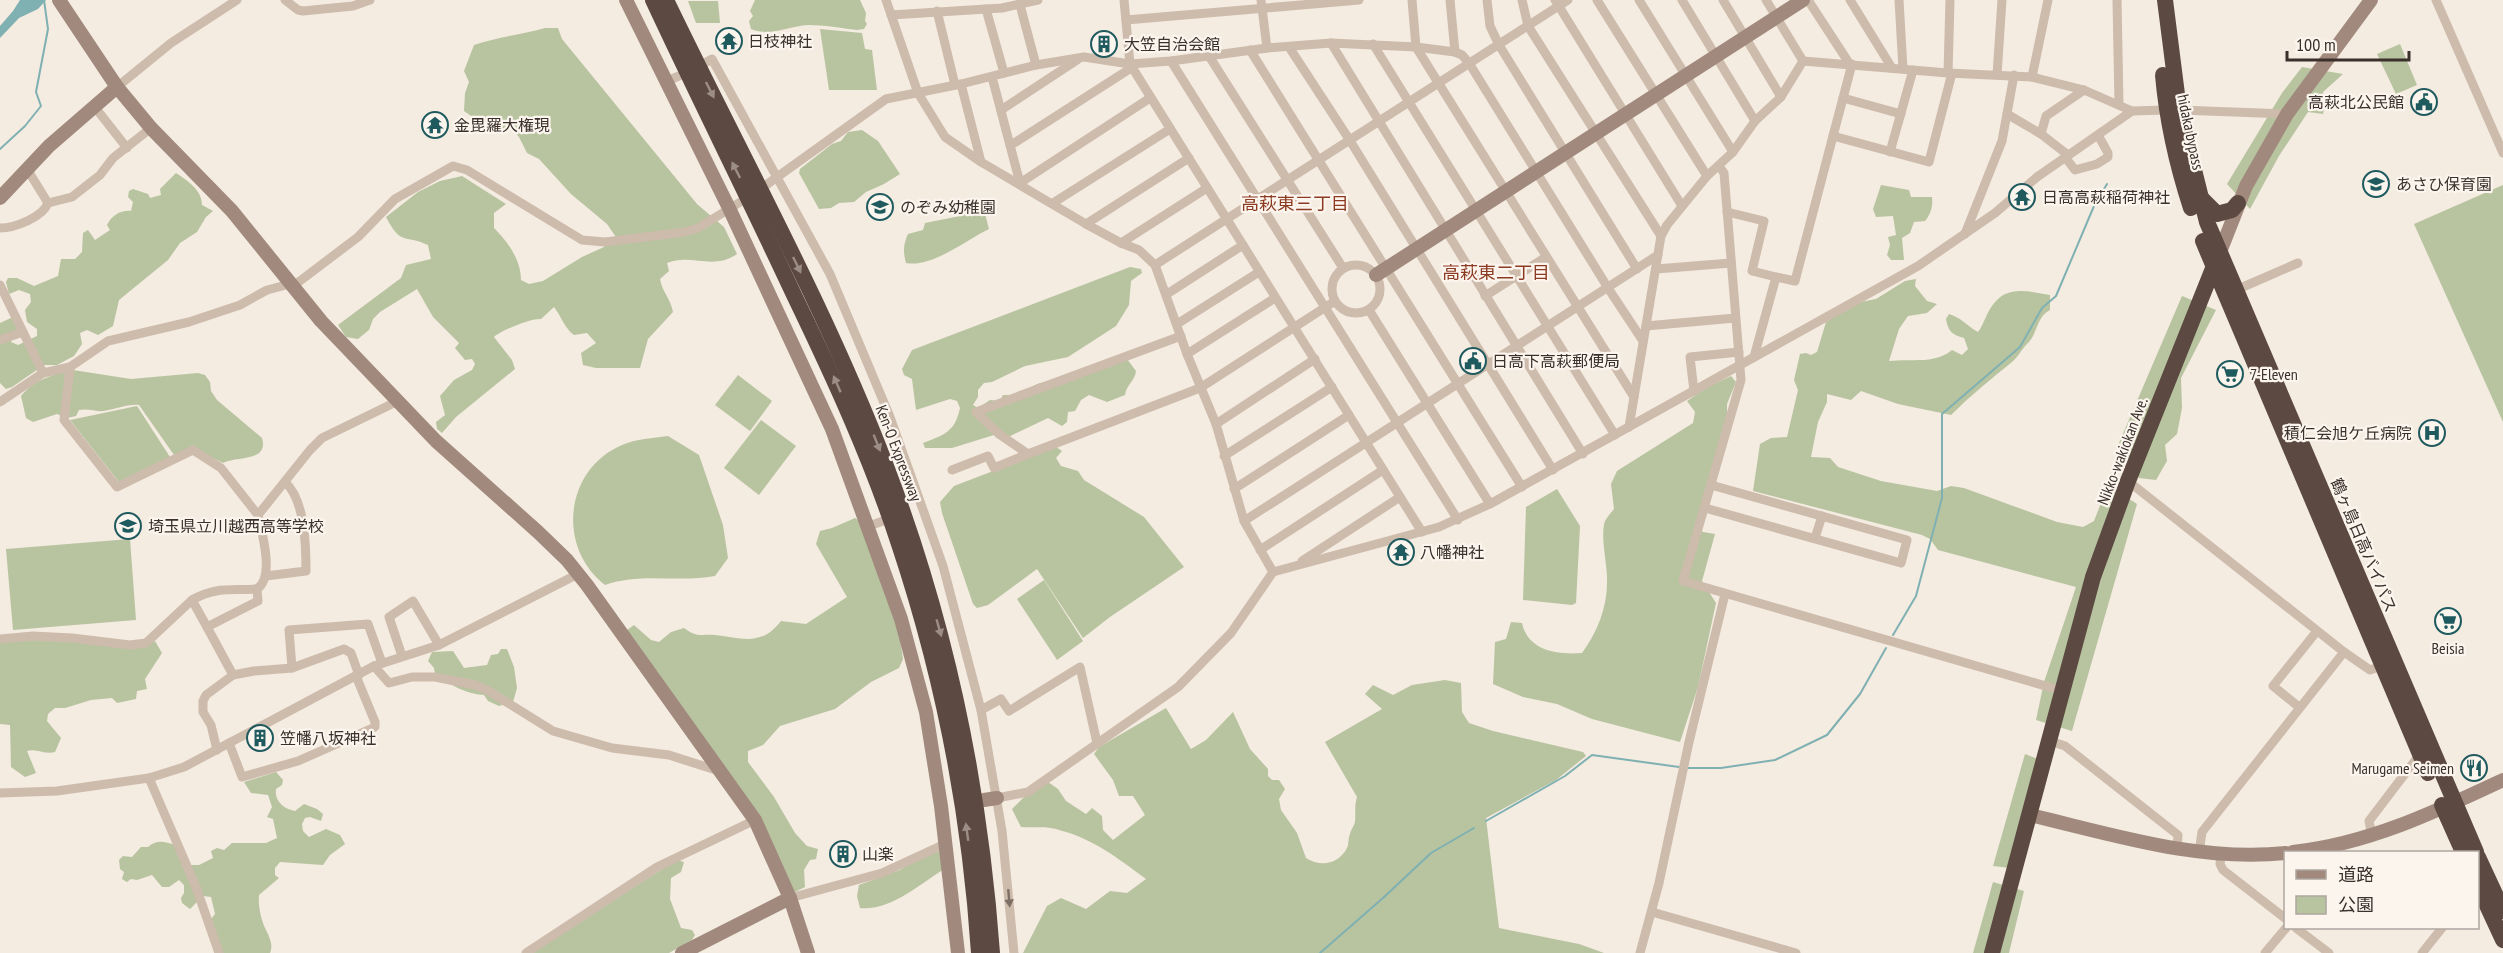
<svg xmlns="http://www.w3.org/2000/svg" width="2503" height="953" font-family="'PT Sans Narrow','Noto Sans JP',sans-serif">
<rect width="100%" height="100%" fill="#f4ebe1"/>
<g fill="#b8c4a0">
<path d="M755,0H860L866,13L865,21L867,24L864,29L857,30C841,28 824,25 808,25C789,26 769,37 751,29L749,21L753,16L750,11Z"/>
<polygon points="688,1 718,1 720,23 696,23"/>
<path d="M545,28H558L562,39L697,204L724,227L737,254C713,271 691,253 667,263L669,271L660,279C662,292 670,297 673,312L648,339L640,368H596L583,365L581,353L596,343L587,333L574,335C565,329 561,316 554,307L541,319C531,318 502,330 494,337L512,360L515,369L456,417L442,433L437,429L436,422L445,415L440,396L454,380L472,370L475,364L472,359L465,360L455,348L459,343L433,317L417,289L380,312L373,319L369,330L358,339L346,337L338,325L401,278L406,265L431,259L428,245C404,234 401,246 386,217L418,192L440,181L462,176L506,204L494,213V228C508,242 521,260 521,280L529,284L543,281L582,257L604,247L616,237L607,224L571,194L539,159L527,153L519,137L510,127L495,133L464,111L465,93L469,82L464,71L474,45C497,37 521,35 545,28Z"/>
<polygon points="820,29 862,33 865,49 872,50 877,90 829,90"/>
<polygon points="2400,44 2417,85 2396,94 2377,54"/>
<polygon points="2302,67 2343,74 2323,92 2325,105 2323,114 2308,112 2279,156 2250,209 2227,184 2282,93"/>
<polygon points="862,130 878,141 900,174 884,184 866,192 854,202 839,203 831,208 819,209 799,173 800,169 832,144 841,141 848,132"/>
<path d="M176,173C188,181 202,190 202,205L213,211L206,217L197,232L180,243L168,260L119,300L113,326L98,335L87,330L80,333L82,344L74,356L57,365H44L12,387L6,389L0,383V323L13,317L19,329L13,332L11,342L18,345L37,336V329L27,322L25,310L31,302L30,294L19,290L9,294L6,282L8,278H17L34,286L58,276L61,259H75L82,252L83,233L88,230L95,240L110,230L107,225C112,215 121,210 131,211L133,202L128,197L129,191L133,189L148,194L150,198L161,195L160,189Z"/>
<path d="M1881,185L1909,190L1911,197H1932C1933,206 1931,214 1925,221L1914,222L1910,233L1902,238L1904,260H1891L1887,255L1890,245L1888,237L1896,235L1893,216L1876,217L1873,209Z"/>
<polygon points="2503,185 2503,422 2414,224"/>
<path d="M977,208L984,210L989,229C966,240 932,268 906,263C903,252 903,245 908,234L923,230L925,223L965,215Z"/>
<path d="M1130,267L1141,269L1142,273L1131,281L1129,305L1116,326L1068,357L1025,366L992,382L984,383L978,390V397L973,405L978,408L990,400L1000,401L1003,395H1017L1037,384L1127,359L1136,371C1135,381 1126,385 1125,395L1107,402L1089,395L1081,400L1075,411L1068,412L1067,422L1062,426L1048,418L1008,437L994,435L952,448H925L923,443C944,435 955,432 960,408L957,401L950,399L916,410L912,379L904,375L902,369L912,350Z"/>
<path d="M1916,279L1915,286L1927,301L1937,304L1927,313L1908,316L1899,329L1889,361C1911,358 1934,365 1952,350L1962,355L1968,349L1964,338C1952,335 1948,331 1946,319L1949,314C1962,318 1967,326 1978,332C1984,324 1986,314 1992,306C2007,284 2029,292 2050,295V310C2036,317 2038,334 2027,344C2021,350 2018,357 2012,362C1991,379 1970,396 1951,415L1898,404L1861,391L1851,400L1827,394V402L1818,422L1811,457L1830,458L1838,467L1881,481L1937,491L1951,486L1964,488L2057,522L2083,527L2094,521L2108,485L2137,504L2072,731L2036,720L2044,682L2076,587L1938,550L1930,539L1922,535L1753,491L1760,444L1771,438L1787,437L1798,390L1794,380L1800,354L1806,353L1811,355L1817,352L1826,322L1856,303L1876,299L1905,281Z"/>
<polygon points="2182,296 2216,310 2181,378 2182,408 2177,434 2165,445 2167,461 2156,480 2139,478 2119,443"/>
<path d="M73,370L131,379L198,373L205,375L210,382L211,391L217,400L262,438C269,462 237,456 223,463L191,447L174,455L139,405C127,404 116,409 104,411C96,412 88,408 79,410L76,416L67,418L57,414L33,422L26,418L21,396C35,379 52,375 73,370Z"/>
<polygon points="738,375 772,401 750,431 715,405"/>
<path d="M1731,376L1736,382L1727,404V416L1720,443L1696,523L1703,532L1715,534L1702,581L1716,603L1698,687L1680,742L1592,719L1557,704L1523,697L1493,684L1495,642L1506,639L1511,622L1522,623C1528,651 1557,655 1582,653C1598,631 1608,606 1607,578C1607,562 1600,536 1605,521C1607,517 1611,513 1614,509L1611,484L1617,471L1693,423L1695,412L1687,401L1704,389Z"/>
<polygon points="137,406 170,457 119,482 70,420"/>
<polygon points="761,420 796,446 759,495 724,468"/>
<path d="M668,436L699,455L723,525L728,558L715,576C678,583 641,572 605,585C556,547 565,469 622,445C636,439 653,438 668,436Z"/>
<polygon points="1056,447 1062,451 1056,458 1061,466 1078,471 1084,480 1144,517 1184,567 1110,617 1083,638 1037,569 988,605 977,608 973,604 942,513 940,502 954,486"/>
<polygon points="1557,489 1580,526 1576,603 1572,605 1523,600 1526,507"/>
<path d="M855,518L861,522L899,633L903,659L899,668L871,682L835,709L780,726L763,745L748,751V762L774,797L795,833L807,846L818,849L816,859L810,860L804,870L805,887L791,894L784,877L627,630L634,625L651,640L659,642L671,632L684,628C698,638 700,634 715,635C742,638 761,647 781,621L806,624L847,597L816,544L820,531L832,528Z"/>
<polygon points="130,539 136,620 13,630 6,549"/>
<polygon points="1044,580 1083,641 1057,660 1017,599"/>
<path d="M33,640L78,642L133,649L155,641L162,653L145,679L147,689L137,691L136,699L117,703L112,698L91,700L65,708H55L48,714L47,721L61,738L55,752C45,755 37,748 27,751L36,773L25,777L11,767L10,725L0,724V642Z"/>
<path d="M501,649H507L514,667L517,688L513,702L499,706L488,701L484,695C465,694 451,685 435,674L434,668L428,661L432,652L453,651L464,668L487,665L491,655L498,654Z"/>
<path d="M1445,680L1461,683L1462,712L1469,723L1493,731L1583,752L1586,756L1556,780L1486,818L1499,928L1579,944L1604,953H1023L1047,906L1061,898L1086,909L1110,891L1127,893L1146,879C1119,859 1092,838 1059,830C1048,826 1033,828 1021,827L1012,809L1031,790L1048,782L1058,789L1066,801L1086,814L1092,808L1102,816L1103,830L1113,840L1145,815L1133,796H1119L1113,780L1094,754L1099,747L1166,708L1191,749L1206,740L1233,712L1250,749L1268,769V776L1272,780H1279L1285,789L1279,799L1281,810L1297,833L1306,858C1320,867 1338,865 1347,848C1349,844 1348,838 1350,834C1351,829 1355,825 1355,821C1356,811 1354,807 1357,797L1325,742L1382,709L1365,694L1373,685L1393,695L1412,685Z"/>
<polygon points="2025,754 2038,759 2010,868 1993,866"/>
<path d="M276,772L283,780L282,785L276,789C274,801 284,809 295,811L304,804L317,809L323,814L321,821L310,817L305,818L302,824L303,831L309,837L326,829L340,835L345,844L330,855L323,865L280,862L275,868V875L279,878L259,895C258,902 260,913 262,920C265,931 275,942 270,953H223L211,919L215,914L211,897L203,896L190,909L182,903L181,898L184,893V885L179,880L169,887H162L152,875L137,880L131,879L127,882L122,879L124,872L120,869L119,860L123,856L132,857L141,847H148C157,839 165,842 175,845L184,865H199L213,858L211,851L217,848L224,850L232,843H266L277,838L273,819L267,817L272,807L268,795L251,793L244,782Z"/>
<path d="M934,852H941L944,869C919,885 890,911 860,908L857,896L859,885L900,870L914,861Z"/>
<polygon points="676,860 684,862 681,872 671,878 670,899 681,928 692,930 695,935 692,940 669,953 532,953"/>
<polygon points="1993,882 2024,891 2009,953 1973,953"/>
</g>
<polygon fill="#7fb0b2" points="20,0 46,0 38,9 19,18 0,38 0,26 13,11"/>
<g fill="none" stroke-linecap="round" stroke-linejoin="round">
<g stroke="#7fb0b2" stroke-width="2">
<polyline points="0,149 25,126 41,106 36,92 48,29 44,0"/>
<polyline points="1893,635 1916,596 1942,498 1942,414 2020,347 2042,308 2056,296 2094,206 2107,184"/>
<polyline points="1688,768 1721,768 1775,760 1827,735 1860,694 1886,648"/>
<polyline points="1486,821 1565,776 1592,755 1679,767"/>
<polyline points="1320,953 1383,898 1431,853 1474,828"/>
</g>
<g stroke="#cdbbac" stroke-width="9">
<polyline points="285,0 298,10 303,11 353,6 370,0"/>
<polyline points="886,0 918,93 945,137 981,162 1086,224 1121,243 1139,250 1155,265 1187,354 1216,424 1244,521 1273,572"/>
<polyline points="1124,0 1130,64 1422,532"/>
<polyline points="1261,0 1267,48"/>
<polyline points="1412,0 1416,47 1634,397"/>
<polyline points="1450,0 1455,52"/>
<polyline points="1487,0 1490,26 1499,45 1637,269"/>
<polyline points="1522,0 1528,26 1661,236"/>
<polyline points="1555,0 1682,206"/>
<polyline points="1597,0 1707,176"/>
<polyline points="1639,0 1733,152"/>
<polyline points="1682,0 1755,121"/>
<polyline points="1723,0 1781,97"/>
<polyline points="1766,0 1803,61"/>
<polyline points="1808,0 1849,63"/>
<polyline points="1850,0 1892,68"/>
<polyline points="1899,0 1903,69"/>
<polyline points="2117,0 2119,105"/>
<polyline points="2436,0 2503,153"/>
<polyline points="1020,5 1036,65"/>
<polyline points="986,9 1004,73"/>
<polyline points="937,11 955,85"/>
<polyline points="891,15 1002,8 1038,0"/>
<polyline points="1126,20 1359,0"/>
<polyline points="1331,43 1583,454"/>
<polyline points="1373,44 1615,435"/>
<polyline points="1289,47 1349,139 1553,470"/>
<polyline points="1250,50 1522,487"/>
<polyline points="1209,56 1343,268"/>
<polyline points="1171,61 1458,520"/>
<polyline points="705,63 712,59 830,274 890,417 943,566 981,710 1002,831 1014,953"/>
<polyline points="1852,64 1833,136 1929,162 1952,73"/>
<polyline points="1948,73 1950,0"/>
<polyline points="1997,75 2002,0"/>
<polyline points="992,77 1020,183 1150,98"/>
<polyline points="2032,77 2048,0"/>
<polyline points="667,81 679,76"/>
<polyline points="961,84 981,162"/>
<polyline points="117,87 171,43 237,0"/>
<polyline points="1843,98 1901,114"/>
<polyline points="94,106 127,148"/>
<polyline points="1001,110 1077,60"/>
<polyline points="2179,110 2287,114"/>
<polyline points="2007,114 2041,134 2068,155"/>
<polyline points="2041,134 2046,116 2084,90"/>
<polyline points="1011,145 1128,70 1130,64"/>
<polyline points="1890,152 1913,70"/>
<polyline points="2065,157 2075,170 2097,164 2108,157 2108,153 2098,135"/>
<polyline points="1719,166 1724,173 1741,380 1683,581 2063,691"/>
<polyline points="27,169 48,203 72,197 100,175 113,158 151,128"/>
<polyline points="766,185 886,99 961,84 1036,65 1084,57 1130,64 1171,61 1267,48 1331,43 1416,47 1455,52 1462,55 1469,63 1608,288 1643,341"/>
<polyline points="1053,203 1170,129"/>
<polyline points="1727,212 1764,221 1752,271 1776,277 1754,357"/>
<polyline points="1086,224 1189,158"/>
<path d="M0,228C15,228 43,217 48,203"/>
<polyline points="1965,234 2002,141 2014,75"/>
<polyline points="1121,243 1207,188"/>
<circle cx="1356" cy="289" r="24"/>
<polyline points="1155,265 1568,0"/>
<polyline points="1656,269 1731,263"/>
<polyline points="1776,277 1795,281 1833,136"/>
<polyline points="0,285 43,373"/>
<polyline points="292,287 358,237 395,199 453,166 467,170 582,240 605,242 685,232 698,228 742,201"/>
<polyline points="2236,290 2298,263"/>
<polyline points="1167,294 1243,245"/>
<polyline points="1485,296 1546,257"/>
<polyline points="1369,310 1490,504"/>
<polyline points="1177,324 1259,272"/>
<polyline points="1646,326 1735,318"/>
<polyline points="1181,336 976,412 999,434 1028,454 1200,388 1335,301"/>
<polyline points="0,340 23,332"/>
<polyline points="1187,354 1275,298"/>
<polyline points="70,367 64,420 117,487 193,450 221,468 258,515"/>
<polyline points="1694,391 1690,357 1739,352"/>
<polyline points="0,402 43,373 70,367 108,341 189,322 240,305 267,290 290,284"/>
<polyline points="1216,424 1315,359"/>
<polyline points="1629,427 1661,236 1667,225 1707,176 1733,152 1755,121 1781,97 1803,61 1948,73 2032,77 2084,90 2132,111"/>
<polyline points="1224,456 1332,387"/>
<polyline points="952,470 988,456 994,468 1028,454"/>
<polyline points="2128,481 2344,652 2370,670 2382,666"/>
<polyline points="1234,489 1349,415"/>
<polyline points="1705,508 1901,563 1907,540 1711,485"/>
<polyline points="1244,521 1658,255"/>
<polyline points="869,526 883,521"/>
<polyline points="1815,538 1822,516"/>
<polyline points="1260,550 1383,470"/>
<polyline points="1302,561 1400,497"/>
<path d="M266,576L306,571C306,545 305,500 285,482"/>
<polyline points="192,600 207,627"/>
<path d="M0,639L33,636L72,638L130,645L146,643L192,600C217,586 231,591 257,589"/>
<polyline points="402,656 389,617 413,601 439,645"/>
<polyline points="374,666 389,683 412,677 435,677 475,685 487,690 553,731 612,748 669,755 719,771"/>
<polyline points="292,668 344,649 351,653 359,675"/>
<path d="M233,675L207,627L258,601L257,589C275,577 262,533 258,515L310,450L322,438L398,401"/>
<polyline points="2299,707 2273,686 2317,631"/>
<polyline points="981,710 1001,699 1009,711 1080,667 1097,743"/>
<polyline points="2050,741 2065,746 2178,835 2177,850"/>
<polyline points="229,743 242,777 298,761 375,727 375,722 356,676"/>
<polyline points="217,750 211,725 203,712 203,701 206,695 233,675 254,671 292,668 289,630 368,624 382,663"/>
<polyline points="149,778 196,887 219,953"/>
<polyline points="0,793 57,791 149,778 184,767 374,666 439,645 578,574"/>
<polyline points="997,798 1028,792 1178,687 1231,633 1273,572 1439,527 1490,504 1918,266 1995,213 2037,177 2132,111 2166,110"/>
<polyline points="2372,836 2369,821 2420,754"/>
<polyline points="2199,853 2202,832 2344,652"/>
<polyline points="2221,855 2220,864 2223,870 2286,919"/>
<polyline points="790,898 882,873 947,843"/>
<polyline points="1652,912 1796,953"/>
<polyline points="2296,928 2329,953"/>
<polyline points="526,953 657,867 755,820"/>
<polyline points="1640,953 1659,883 1689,742 1725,594"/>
<polyline points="2265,953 2286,928"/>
<polyline points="2422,953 2442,928"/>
</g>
<g stroke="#a18a7d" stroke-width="14">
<polyline points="59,0 117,87 151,128 232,211 321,321 436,441 538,532 567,560 587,585 755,820 790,898 808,953"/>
<polyline points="626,0 729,208 832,429 901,619 926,712 941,806 958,953"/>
<polyline points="0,198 49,146 117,87"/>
<polyline points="2220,252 2246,186 2287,114 2371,0"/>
<polyline points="1376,275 1803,0"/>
<polyline points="984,800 997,798"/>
<path d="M2030,815C2115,835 2198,862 2286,853"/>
<path d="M2293,852C2368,844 2435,812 2503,780"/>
<polyline points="682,953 790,898"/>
</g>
<g stroke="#5c4a42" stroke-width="16">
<path d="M653,0C699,99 748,196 794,295C833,376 871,458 899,544C943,676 970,814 979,953"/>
<path d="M666,0C740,154 825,306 886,466C946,623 980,786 992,953"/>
<polyline points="2165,0 2179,110 2207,222 2476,852"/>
<path d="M2163,75C2167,121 2177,165 2191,208"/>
<polyline points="2202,199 2217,214 2232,210 2238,203"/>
<polyline points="2203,241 2428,773"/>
<polyline points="2442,805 2463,852"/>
<polyline points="2478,857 2503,911"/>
<polyline points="2478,886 2503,940"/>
<polyline points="1992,953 2093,577 2128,481 2216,261"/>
</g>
</g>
<defs><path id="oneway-solid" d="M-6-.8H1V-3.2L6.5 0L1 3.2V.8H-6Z" transform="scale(1.5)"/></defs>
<g fill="#9c8e87">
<use href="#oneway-solid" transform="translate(710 90) rotate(63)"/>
<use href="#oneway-solid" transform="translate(736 170) rotate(-117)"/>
<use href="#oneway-solid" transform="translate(797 265) rotate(64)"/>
<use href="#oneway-solid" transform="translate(837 384) rotate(-114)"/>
<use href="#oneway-solid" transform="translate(877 443) rotate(68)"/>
<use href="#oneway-solid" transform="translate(939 628) rotate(74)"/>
<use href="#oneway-solid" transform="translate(967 832) rotate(-98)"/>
</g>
<use fill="#7d6f65" href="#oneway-solid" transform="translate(1009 898) rotate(85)"/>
<defs>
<symbol id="temple-ring" viewBox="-11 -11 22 22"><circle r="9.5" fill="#fbf5ee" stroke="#1f5a5e" stroke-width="1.5"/><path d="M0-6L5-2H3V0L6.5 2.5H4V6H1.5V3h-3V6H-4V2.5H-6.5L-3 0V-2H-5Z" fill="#1f5a5e"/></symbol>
<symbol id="building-ring" viewBox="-11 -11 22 22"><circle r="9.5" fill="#fbf5ee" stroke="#1f5a5e" stroke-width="1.5"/><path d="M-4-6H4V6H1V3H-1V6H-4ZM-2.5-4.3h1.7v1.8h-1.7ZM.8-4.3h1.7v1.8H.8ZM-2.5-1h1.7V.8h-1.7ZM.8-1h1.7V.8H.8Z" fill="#1f5a5e"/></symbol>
<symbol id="civic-ring" viewBox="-11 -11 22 22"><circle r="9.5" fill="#fbf5ee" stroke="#1f5a5e" stroke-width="1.5"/><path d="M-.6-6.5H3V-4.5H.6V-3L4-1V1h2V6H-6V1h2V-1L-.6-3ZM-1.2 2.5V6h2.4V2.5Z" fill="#1f5a5e"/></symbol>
<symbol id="school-ring" viewBox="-11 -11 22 22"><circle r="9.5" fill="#fbf5ee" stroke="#1f5a5e" stroke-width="1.5"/><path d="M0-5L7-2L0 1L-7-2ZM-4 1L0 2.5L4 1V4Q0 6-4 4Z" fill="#1f5a5e"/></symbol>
<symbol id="supermarket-ring" viewBox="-11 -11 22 22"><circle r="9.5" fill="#fbf5ee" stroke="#1f5a5e" stroke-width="1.5"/><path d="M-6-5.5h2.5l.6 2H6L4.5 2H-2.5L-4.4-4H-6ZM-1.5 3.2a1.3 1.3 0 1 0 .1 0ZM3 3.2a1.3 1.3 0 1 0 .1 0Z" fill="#1f5a5e"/></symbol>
<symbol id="hospital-ring" viewBox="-11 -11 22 22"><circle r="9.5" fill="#fbf5ee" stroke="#1f5a5e" stroke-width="1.5"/><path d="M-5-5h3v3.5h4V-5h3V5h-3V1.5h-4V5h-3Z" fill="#1f5a5e"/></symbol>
<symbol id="restaurant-ring" viewBox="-11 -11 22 22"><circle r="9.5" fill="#fbf5ee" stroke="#1f5a5e" stroke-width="1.5"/><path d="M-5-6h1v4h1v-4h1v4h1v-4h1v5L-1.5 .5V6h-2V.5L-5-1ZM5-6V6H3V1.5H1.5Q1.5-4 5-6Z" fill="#1f5a5e"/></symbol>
</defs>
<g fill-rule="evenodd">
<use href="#temple-ring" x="714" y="26" width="30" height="30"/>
<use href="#building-ring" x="1089" y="29" width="30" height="30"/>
<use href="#civic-ring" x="2409" y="87" width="30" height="30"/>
<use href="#temple-ring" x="420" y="110" width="30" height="30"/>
<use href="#school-ring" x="2361" y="169" width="30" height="30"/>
<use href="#temple-ring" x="2007" y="182" width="30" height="30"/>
<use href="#school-ring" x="865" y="192" width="30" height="30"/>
<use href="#civic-ring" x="1458" y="346" width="30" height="30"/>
<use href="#supermarket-ring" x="2215" y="359" width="30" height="30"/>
<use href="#hospital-ring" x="2417" y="418" width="30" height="30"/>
<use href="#school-ring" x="113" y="511" width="30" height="30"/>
<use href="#temple-ring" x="1386" y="537" width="30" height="30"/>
<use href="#supermarket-ring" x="2433" y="606" width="30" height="30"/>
<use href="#building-ring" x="245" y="723" width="30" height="30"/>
<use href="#restaurant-ring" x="2459" y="753" width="30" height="30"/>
<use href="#building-ring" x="828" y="839" width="30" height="30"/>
</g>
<g text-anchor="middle" stroke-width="4.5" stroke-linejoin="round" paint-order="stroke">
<g font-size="16" fill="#3b302b" stroke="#fbf5ee" text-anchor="start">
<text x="748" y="47">日枝神社</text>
<text x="1124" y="50">大笠自治会館</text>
<text x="2404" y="108" text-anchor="end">高萩北公民館</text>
<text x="454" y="131">金毘羅大権現</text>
<text x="2396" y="190">あさひ保育園</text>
<text x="2042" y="203">日高高萩稲荷神社</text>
<text x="900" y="213">のぞみ幼稚園</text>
<text x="1492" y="367">日高下高萩郵便局</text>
<text x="2250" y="380">7-Eleven</text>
<text x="2412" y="439" text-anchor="end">積仁会旭ケ丘病院</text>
<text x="148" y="532">埼玉県立川越西高等学校</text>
<text x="1420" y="558">八幡神社</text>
<text x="2448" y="654" text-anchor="middle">Beisia</text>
<text x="280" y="744">笠幡八坂神社</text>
<text x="2454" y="774" text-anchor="end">Marugame Seimen</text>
<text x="862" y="860">山楽</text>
</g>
<g font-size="16" fill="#3b302b" stroke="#fbf5ee">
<text transform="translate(2191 132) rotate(78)" y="6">hidaka bypass</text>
<text transform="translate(2122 451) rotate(-69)" y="6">Nikko-wakiokan Ave.</text>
<text transform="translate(899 453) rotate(69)" y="6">Ken-O Expressway</text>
<text transform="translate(2364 545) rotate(67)" y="6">鶴ヶ島日高バイパス</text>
</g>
<g font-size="18" fill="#8c3b22" stroke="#fbf5ee">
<text x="1295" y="210">高萩東三丁目</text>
<text x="1496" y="279">高萩東二丁目</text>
</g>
</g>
<rect x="2284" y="851" width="195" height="78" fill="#fbf5ee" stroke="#aea6a0" stroke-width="1.5"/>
<rect x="2296" y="870" width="30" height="9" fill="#a18a7d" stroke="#aea6a0" stroke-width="1.5"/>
<text x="2338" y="881" font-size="18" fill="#3b302b">道路</text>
<rect x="2296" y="896" width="30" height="18" fill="#b8c4a0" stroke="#aea6a0" stroke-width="1.5"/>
<text x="2338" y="911" font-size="18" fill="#3b302b">公園</text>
<path d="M2287 51v9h122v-9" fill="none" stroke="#3b302b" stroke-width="3"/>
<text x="2296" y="51" font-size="18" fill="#3b302b" stroke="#fbf5ee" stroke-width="4.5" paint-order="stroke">100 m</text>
</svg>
